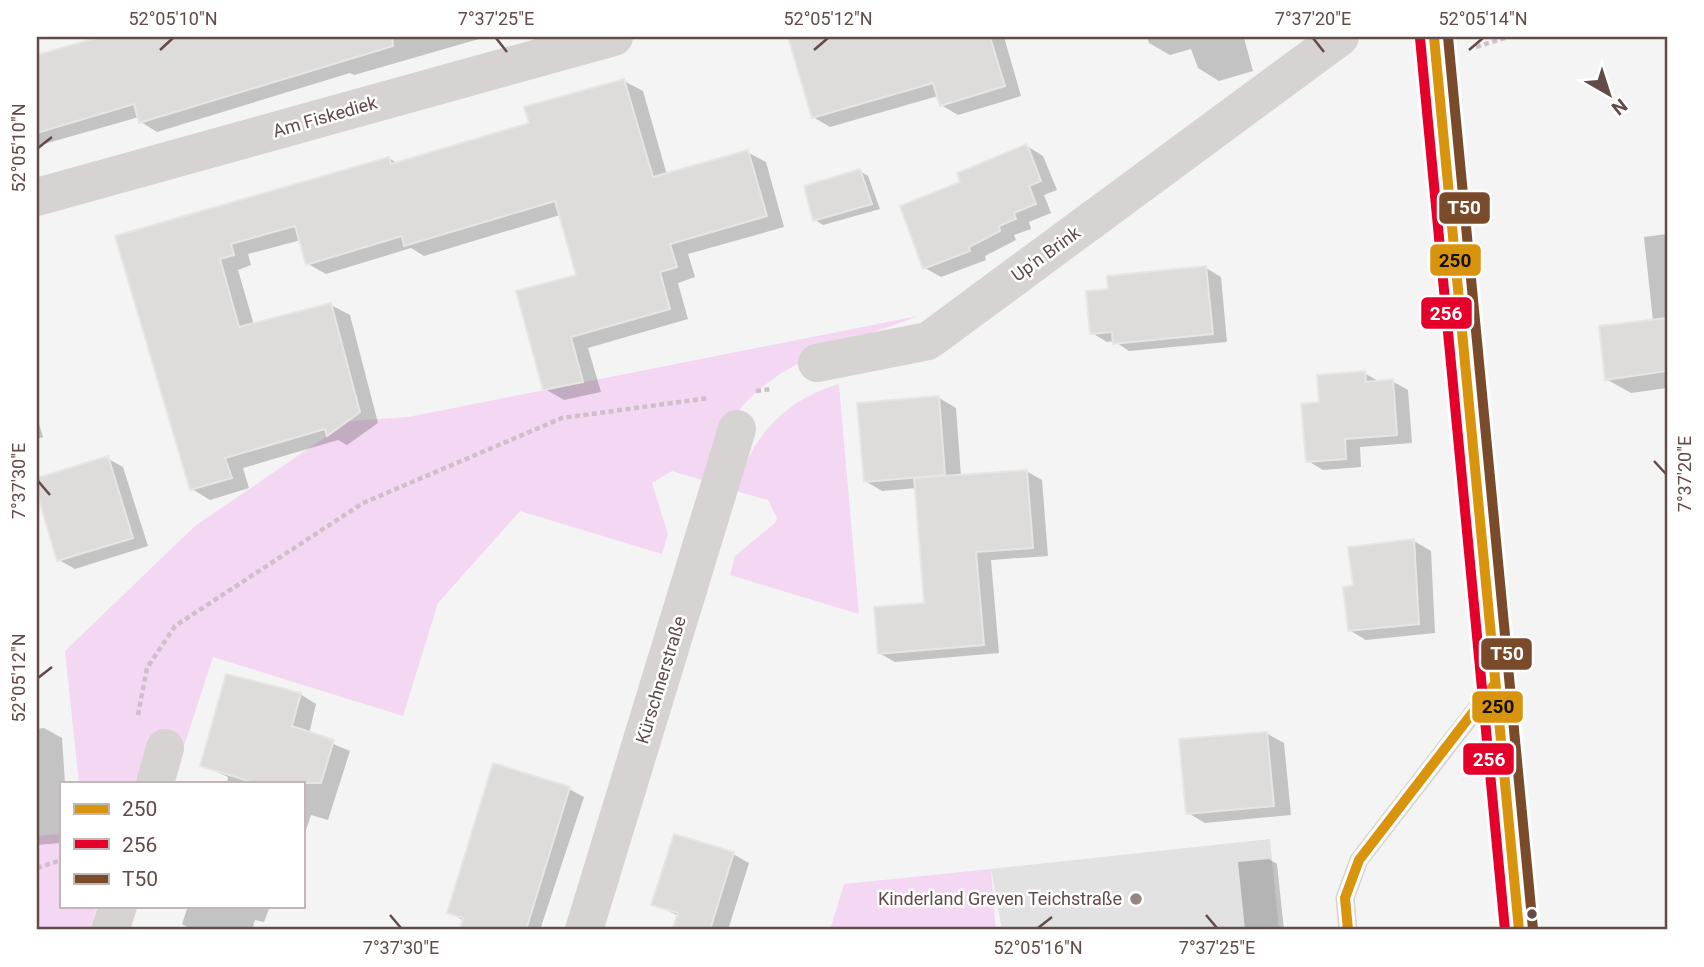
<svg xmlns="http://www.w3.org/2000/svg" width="1704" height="967" font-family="Roboto,sans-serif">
<rect width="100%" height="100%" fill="#f4f4f4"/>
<polygon fill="#e3e2e2" points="1270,839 1279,930 1002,930 991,869"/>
<g fill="#f4d7f3">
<path d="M918,316C852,342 767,361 728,426C718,442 712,463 705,481L672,471L652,483L668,534L662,554L520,511L438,603L403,716L213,657L182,752L148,743L135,783H79L65,651L195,526L349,421L408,417Z"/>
<path d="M839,384L859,614L730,575L735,556L775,523L777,518L768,500L736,491C751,436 785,400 839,384Z"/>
<polygon points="61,834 61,906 97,906 90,930 37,930 37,836"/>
<polygon points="991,869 996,930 830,930 844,884"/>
</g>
<g fill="#0003">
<polygon points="124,37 486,37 354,75 350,73 157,132 141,122 139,117 37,146 37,57"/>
<polygon points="790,37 1004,37 1021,96 958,115 941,105 938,96 830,127 813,117"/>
<polygon points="1147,37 1248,37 1244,38 1253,71 1219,81 1198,68 1191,49 1170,55 1149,43"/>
<polygon points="624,81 643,91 667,175 747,152 766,162 784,227 688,254 695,277 678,283 688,319 588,348 601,392 564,400 545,389 578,276 560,215 424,256 411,248 326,274 308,264 301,240 248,254 251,265 238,270 254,325 331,305 350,315 378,423 347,445 338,440 243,468 249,488 210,500 192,489 117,237 389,158 398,164 531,124"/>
<polygon points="1027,146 1043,156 1057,190 1044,195 1051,213 1029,222 1031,229 1014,235 1016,240 985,256 986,260 941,277 925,268 962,183"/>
<polygon points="860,171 868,176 880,209 823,225 815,220"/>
<polygon points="1667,234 1667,388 1631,393 1606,379 1653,321 1644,237"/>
<polygon points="1206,268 1221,277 1227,342 1129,351 1114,341 1107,342 1092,333 1109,290"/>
<polygon points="1364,373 1380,382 1392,381 1408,390 1412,443 1360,447 1361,467 1323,470 1308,461 1321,404"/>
<polygon points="939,398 956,408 961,476 1026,471 1042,480 1048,556 991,560 999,653 895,662 879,653 926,605 916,488 882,491 865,481"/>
<polygon points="37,417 43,437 37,439"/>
<polygon points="107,458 123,467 148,546 75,569 59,560 37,479"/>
<polygon points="1414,541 1431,551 1435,633 1366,640 1349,630"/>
<polygon points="300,694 316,704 309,734 350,751 328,820 311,815 303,839 303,783 227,783 228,777 202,765"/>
<polygon points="44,728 62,738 65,783 61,783 61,843 37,845 37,729"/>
<polygon points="1266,733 1284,743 1291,815 1205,823 1188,813"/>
<polygon points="569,789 584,797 540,930 461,930 464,921 449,912"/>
<polygon points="675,836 733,854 749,863 728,930 674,930 679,916 653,904"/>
<polygon points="1269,859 1277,864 1284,930 1245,930 1238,862"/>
<polygon points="188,906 270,906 264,922 255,920 252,930 193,930 182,924"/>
</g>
<g fill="#dedbdb" stroke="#e6e6e5" stroke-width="2">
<polygon points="99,37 392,37 393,46 139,123 134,104 37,133 37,55"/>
<polygon points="788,37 990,37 1005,86 940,106 933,83 812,118"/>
<polygon points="624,79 653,177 748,150 767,216 670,244 677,267 660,272 670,309 571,337 583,382 543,390 516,291 576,275 555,201 404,246 402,236 306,265 295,226 231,244 234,255 220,259 239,327 331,303 360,412 327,436 325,429 225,458 232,478 190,490 115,236 389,157 391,164 529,123 524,107"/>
<polygon points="1027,144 1041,181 1029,186 1036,204 1014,213 1016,219 999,226 1000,231 969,247 970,251 923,269 900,206 960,182 957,173"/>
<polygon points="860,169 872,204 813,221 804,186"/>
<polygon points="1206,266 1213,334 1113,344 1112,332 1090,334 1086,291 1108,289 1107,276"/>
<polygon points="1667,318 1667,371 1605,380 1599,326"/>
<polygon points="1365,371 1366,382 1393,379 1397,435 1345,439 1346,459 1306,462 1301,404 1319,402 1317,375"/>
<polygon points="939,396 945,475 864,482 857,403"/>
<polygon points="108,456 133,538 57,561 37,493 37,478"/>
<polygon points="1027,470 1033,548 976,552 984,645 878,654 874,607 924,603 914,478"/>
<polygon points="1414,539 1419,624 1348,631 1343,587 1353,585 1348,547"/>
<polygon points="226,674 301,693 292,726 334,740 321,783 255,783 200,766"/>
<polygon points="1267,732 1274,806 1186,814 1179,739"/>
<polygon points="493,763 570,787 526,930 460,930 463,918 447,913"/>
<polygon points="674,834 734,852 710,930 672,930 678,913 651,905"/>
</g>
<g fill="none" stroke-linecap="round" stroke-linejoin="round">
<g stroke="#cebfc9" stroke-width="4.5" stroke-dasharray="5 3.5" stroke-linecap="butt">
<polyline points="1476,47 1508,37"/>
<polyline points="756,391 771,389"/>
<polyline points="138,715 147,668 175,626 363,503 562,418 709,398"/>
<polyline points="37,868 61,860"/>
</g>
<polyline stroke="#d7d3d2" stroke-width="19" points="1348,930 1345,898 1359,860 1494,686"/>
<g stroke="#d7d3d2" stroke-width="38">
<polyline points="1434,37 1519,930"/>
<polyline points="37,197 614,37"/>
<polyline points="817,363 928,341 1340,37"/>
<polyline points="155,783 165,748"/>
<polyline points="110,930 118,906"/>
<polyline points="584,930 737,429"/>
</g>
<defs>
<g id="bus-1">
<polyline points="1434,37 1519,930"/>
<polyline points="1348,930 1345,898 1359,860 1494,685"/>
</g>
<polyline id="bus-2" points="1420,38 1505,930"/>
<polyline id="bus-3" points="1448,37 1533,929"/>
</defs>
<use href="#bus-1" stroke="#fff" stroke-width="16"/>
<use href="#bus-2" stroke="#fff" stroke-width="16"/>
<use href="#bus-3" stroke="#fff" stroke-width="16"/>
<use href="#bus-1" stroke="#d9940e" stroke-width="10"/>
<use href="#bus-2" stroke="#e4002b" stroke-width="10"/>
<use href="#bus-3" stroke="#7a4b2a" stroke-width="10"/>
</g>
<path fill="none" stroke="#624b48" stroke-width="2.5" d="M496,38L507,52M1313,38L1324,52M160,50L173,38M814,50L828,38M1469,50L1483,38M38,148L52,137M1654,461L1666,474M38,481L50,495M38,678L52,667M390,915L401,928M1206,915L1217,928M1038,928L1052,917"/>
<circle fill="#958684" stroke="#fff" stroke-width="2.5" cx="1136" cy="899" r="7"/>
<circle fill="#624b48" stroke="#fff" stroke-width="2.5" cx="1532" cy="914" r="6"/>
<g text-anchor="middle" stroke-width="5" stroke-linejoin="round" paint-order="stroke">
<g font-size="18" fill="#624b48" stroke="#fff">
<text transform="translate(325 117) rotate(-16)" y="6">Am Fiskediek</text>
<text transform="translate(1046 254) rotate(-36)" y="6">Up'n Brink</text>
<text transform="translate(661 680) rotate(-73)" y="6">Kürschnerstraße</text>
</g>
<g font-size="18" fill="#624b48" stroke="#fff" text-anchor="end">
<text x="1122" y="905">Kinderland Greven Teichstraße</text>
</g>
</g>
<g stroke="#fff" stroke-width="2.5">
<rect x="1438" y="191" width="53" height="34" rx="7" fill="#7a4b2a"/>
<rect x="1429" y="243" width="53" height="34" rx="7" fill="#d9940e"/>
<rect x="1420" y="296" width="53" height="34" rx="7" fill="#e4002b"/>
<rect x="1480" y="637" width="53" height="34" rx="7" fill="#7a4b2a"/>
<rect x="1471" y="690" width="53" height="34" rx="7" fill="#d9940e"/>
<rect x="1462" y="742" width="53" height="34" rx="7" fill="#e4002b"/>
</g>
<g font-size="19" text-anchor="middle" font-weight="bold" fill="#fff">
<text x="1464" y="214">T50</text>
<text x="1446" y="320">256</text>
<text x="1507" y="660">T50</text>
<text x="1489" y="766">256</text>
</g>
<g font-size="19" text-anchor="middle" font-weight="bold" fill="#111">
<text x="1455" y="267">250</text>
<text x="1498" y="713">250</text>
</g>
<rect width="1704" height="967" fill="none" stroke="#ffffff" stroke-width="77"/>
<rect x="60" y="782" width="245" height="126" fill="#ffffff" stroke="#c0b7b6" stroke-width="2"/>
<rect x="74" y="804" width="35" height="10" fill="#d9940e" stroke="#c0b7b6" stroke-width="2"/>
<text x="122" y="816" font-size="21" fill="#624b48">250</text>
<rect x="74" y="839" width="35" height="10" fill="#e4002b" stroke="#c0b7b6" stroke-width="2"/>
<text x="122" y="852" font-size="21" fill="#624b48">256</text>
<rect x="74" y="874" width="35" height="10" fill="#7a4b2a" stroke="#c0b7b6" stroke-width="2"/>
<text x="122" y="886" font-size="21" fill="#624b48">T50</text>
<g transform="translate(1609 94) rotate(141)" stroke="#ffffff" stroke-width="5" paint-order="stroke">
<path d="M0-5L12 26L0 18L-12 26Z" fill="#624b48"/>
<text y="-10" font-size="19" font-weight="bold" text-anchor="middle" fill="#624b48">N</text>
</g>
<rect x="38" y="38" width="1628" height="890" fill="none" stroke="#624b48" stroke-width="2.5"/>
<g font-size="18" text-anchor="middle" fill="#624b48">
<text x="173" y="25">52°05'10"N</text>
<text x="496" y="25">7°37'25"E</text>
<text x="828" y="25">52°05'12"N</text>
<text x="1313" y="25">7°37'20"E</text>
<text x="1483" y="25">52°05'14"N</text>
<text transform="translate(19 148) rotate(-90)" y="6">52°05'10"N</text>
<text transform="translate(1685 474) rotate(-90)" y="6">7°37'20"E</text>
<text transform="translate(19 481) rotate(-90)" y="6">7°37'30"E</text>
<text transform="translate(19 678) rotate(-90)" y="6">52°05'12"N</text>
<text x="401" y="954">7°37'30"E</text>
<text x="1038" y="954">52°05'16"N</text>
<text x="1217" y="954">7°37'25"E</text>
</g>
</svg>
